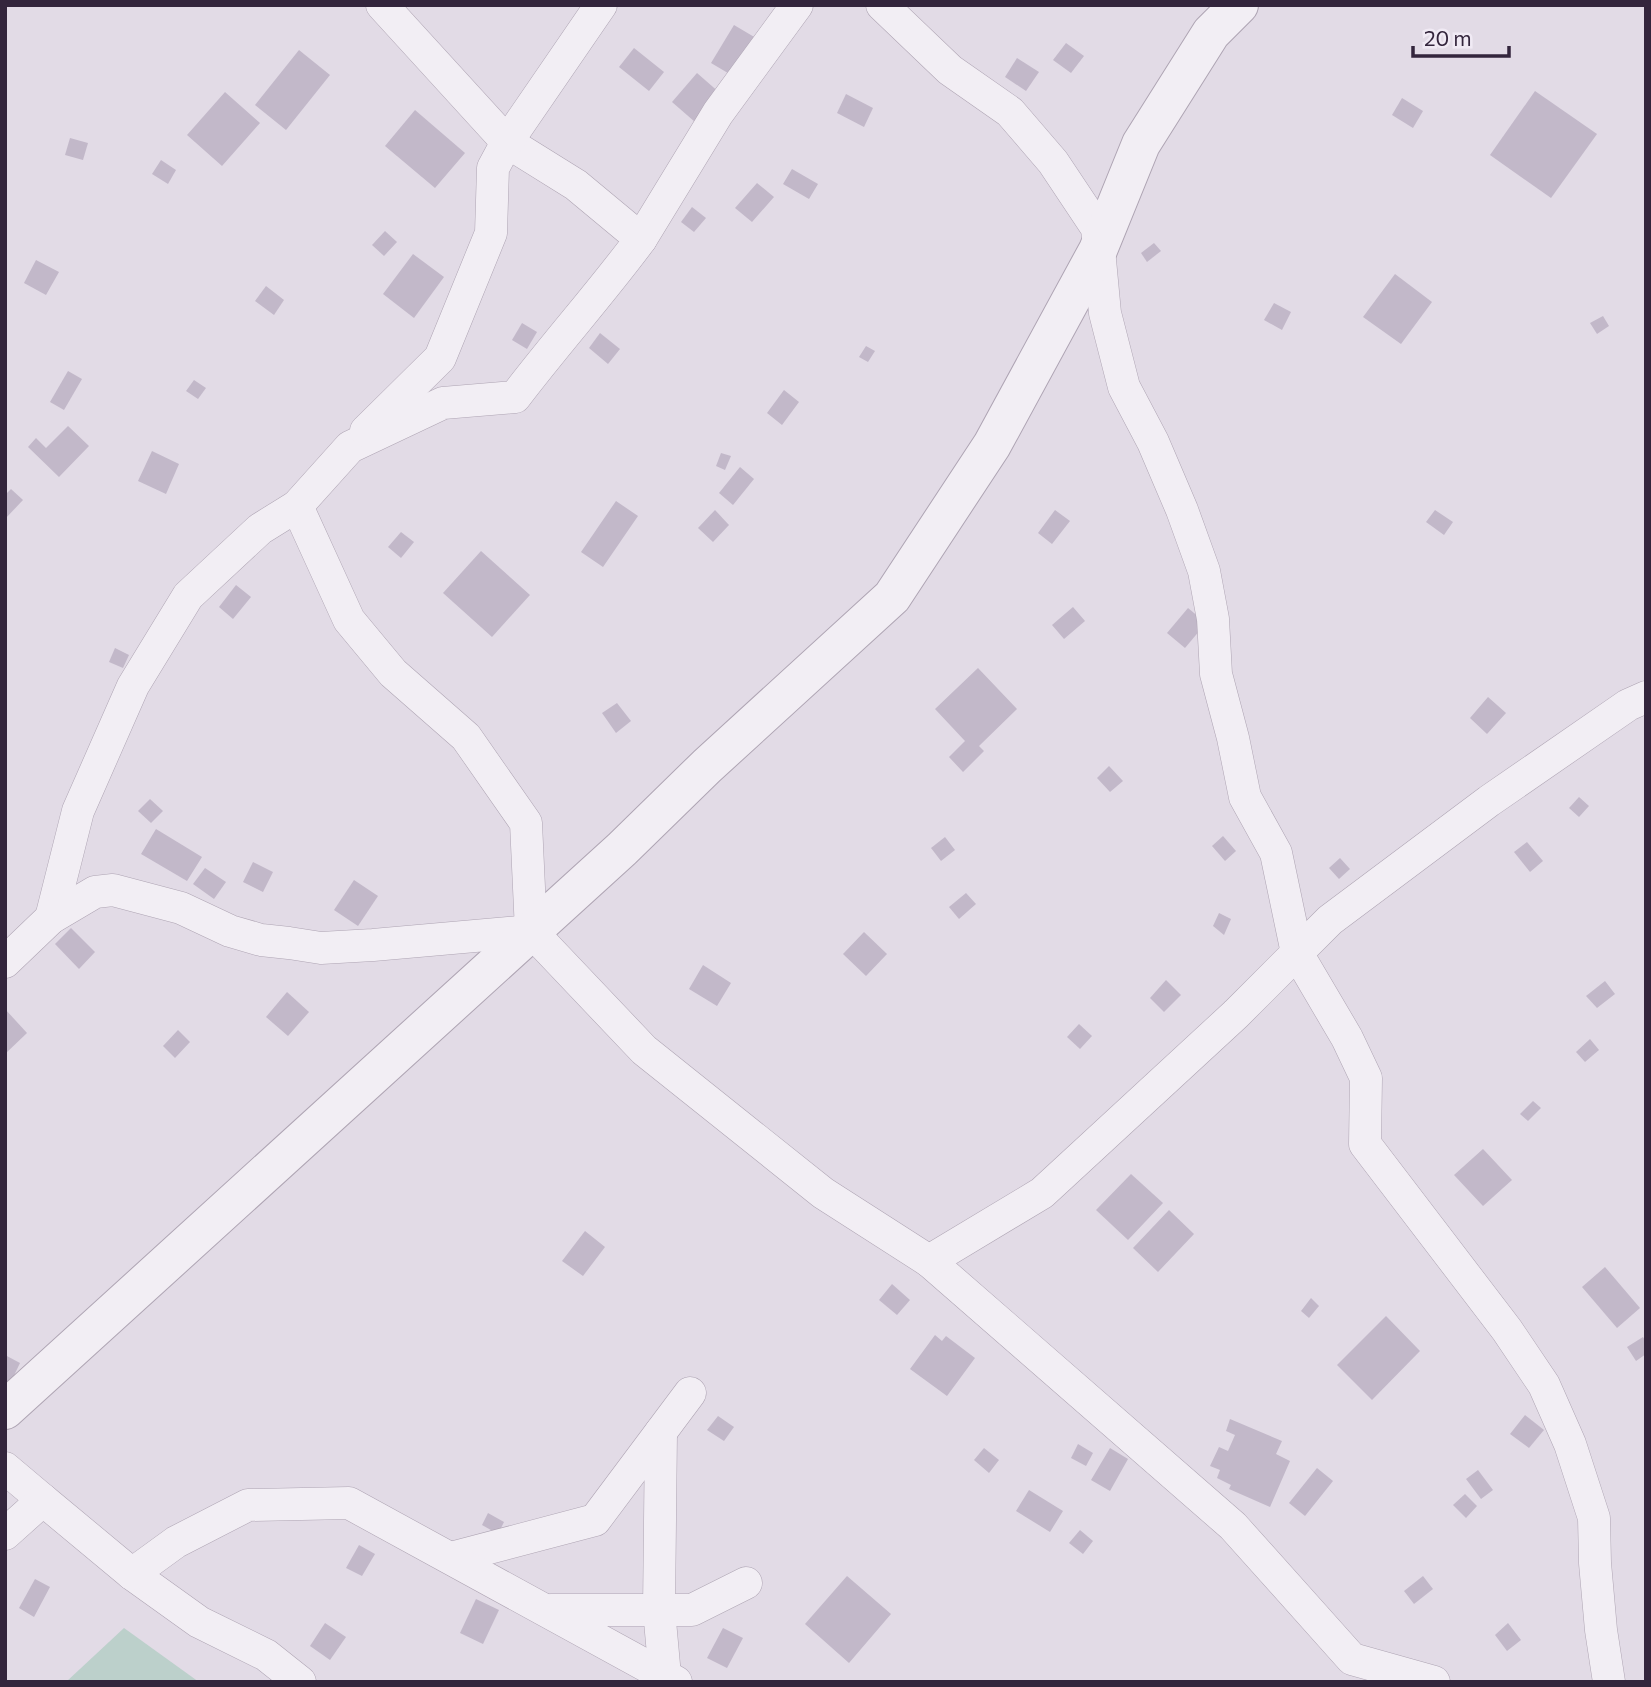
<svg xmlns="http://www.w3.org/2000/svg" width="1651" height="1687" font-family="Commissioner,sans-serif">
<rect width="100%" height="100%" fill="#e2dbe6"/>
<polygon fill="#bcd0cb" points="124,1628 199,1682 66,1682"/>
<g fill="#c2b8c9">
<polygon points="734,25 761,41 738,79 711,63"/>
<polygon points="1066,43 1084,56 1071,73 1053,60"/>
<polygon points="634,48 664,72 649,91 619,67"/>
<polygon points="299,50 330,75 286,130 255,105"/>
<polygon points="1017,58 1039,72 1026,91 1005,77"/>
<polygon points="697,73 721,94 695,122 672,102"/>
<polygon points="1535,91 1597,134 1551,198 1490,155"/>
<polygon points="225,92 260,123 222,166 187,135"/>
<polygon points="846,94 873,108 864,127 837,113"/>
<polygon points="1402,98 1423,111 1413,128 1392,115"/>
<polygon points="415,110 465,153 435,188 385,146"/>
<polygon points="70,138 88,143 83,160 65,155"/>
<polygon points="161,160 176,170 168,184 152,174"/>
<polygon points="792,169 818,184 809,199 783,184"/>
<polygon points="757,183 774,197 752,222 735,208"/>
<polygon points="692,207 706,218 694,232 681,222"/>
<polygon points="385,231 397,242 384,256 372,245"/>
<polygon points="1154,243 1161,251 1147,262 1141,253"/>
<polygon points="413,254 444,277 414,318 383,294"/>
<polygon points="36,260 59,272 46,295 24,283"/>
<polygon points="1395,274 1432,302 1401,344 1363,317"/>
<polygon points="266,286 284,300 274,315 255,301"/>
<polygon points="1274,303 1291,312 1282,330 1264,320"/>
<polygon points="1603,316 1609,326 1597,334 1590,323"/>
<polygon points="522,323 537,332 527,349 512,340"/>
<polygon points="600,333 620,349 608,364 589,348"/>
<polygon points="866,346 875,351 868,362 859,357"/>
<polygon points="68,371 82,379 64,410 50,402"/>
<polygon points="194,380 206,388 198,399 186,391"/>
<polygon points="784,390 799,402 782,425 767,413"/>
<polygon points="68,426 89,446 59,477 28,447 36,438 46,448"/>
<polygon points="152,451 179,464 166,494 138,481"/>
<polygon points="721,453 731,456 725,470 716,466"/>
<polygon points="740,467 754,479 733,505 719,493"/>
<polygon points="11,489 23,500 5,519 5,495"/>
<polygon points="616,501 638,516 603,567 581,552"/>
<polygon points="715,510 729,525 713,542 698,528"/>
<polygon points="1055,510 1070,521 1052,544 1038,533"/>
<polygon points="1435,510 1453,522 1444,535 1426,522"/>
<polygon points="401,532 414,542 401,558 388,547"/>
<polygon points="481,551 530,595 492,637 443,593"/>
<polygon points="236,585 251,597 233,619 219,607"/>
<polygon points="1073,607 1085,621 1064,639 1052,625"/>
<polygon points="1188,608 1206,623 1185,648 1167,633"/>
<polygon points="115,648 129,655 123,668 109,662"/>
<polygon points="978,668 1017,709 979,746 984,751 963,772 949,757 965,741 935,709"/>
<polygon points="1488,697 1506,713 1487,734 1470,718"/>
<polygon points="617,703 631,721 616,733 602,713"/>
<polygon points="1109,766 1123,781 1110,792 1097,778"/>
<polygon points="1579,797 1589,806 1579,817 1569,808"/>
<polygon points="150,799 163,811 151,823 138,811"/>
<polygon points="156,829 202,857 187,881 141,854"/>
<polygon points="1223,836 1236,851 1225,861 1212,846"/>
<polygon points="945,837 955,850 941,861 931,848"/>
<polygon points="1527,842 1543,861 1530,872 1514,852"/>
<polygon points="1340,858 1350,869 1339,879 1329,868"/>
<polygon points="253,862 273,872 263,892 243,882"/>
<polygon points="205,868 226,882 214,899 193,884"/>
<polygon points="354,880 378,896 358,926 334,910"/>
<polygon points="966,893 976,904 959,919 949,907"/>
<polygon points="1219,913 1231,919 1224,935 1213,926"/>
<polygon points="71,928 95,952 79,969 55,944"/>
<polygon points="864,932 887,954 866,976 843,954"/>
<polygon points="703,965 731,983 717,1006 689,989"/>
<polygon points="1166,980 1181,995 1164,1012 1150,998"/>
<polygon points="1605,981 1615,994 1597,1008 1586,996"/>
<polygon points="287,992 309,1012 288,1036 266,1017"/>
<polygon points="5,1009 27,1033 5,1054"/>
<polygon points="1079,1024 1092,1036 1080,1049 1067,1037"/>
<polygon points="178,1030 190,1042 175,1058 163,1046"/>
<polygon points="1590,1039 1599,1050 1585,1062 1576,1052"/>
<polygon points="1533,1101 1541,1108 1528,1121 1520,1114"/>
<polygon points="1483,1149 1512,1180 1483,1206 1454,1175"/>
<polygon points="1131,1174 1163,1203 1128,1240 1096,1210"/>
<polygon points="1169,1210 1194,1234 1158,1272 1133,1248"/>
<polygon points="585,1231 605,1247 583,1276 562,1261"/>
<polygon points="1605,1267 1640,1308 1617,1328 1582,1287"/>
<polygon points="892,1284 910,1300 897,1315 879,1300"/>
<polygon points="1311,1298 1319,1306 1309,1318 1301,1311"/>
<polygon points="1386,1316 1420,1351 1372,1400 1337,1365"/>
<polygon points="935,1335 942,1341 946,1336 975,1358 947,1396 910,1369"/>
<polygon points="1643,1337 1646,1342 1646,1354 1636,1361 1627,1347"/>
<polygon points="5,1355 20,1363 9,1386 5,1384"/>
<polygon points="1525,1415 1544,1430 1529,1448 1510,1434"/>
<polygon points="718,1416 734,1427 724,1441 707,1430"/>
<polygon points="1230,1419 1282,1441 1276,1454 1290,1461 1270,1507 1229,1489 1231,1485 1217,1478 1220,1470 1210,1466 1219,1447 1228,1451 1235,1435 1226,1431"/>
<polygon points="1078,1444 1093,1453 1086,1466 1071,1458"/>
<polygon points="984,1448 999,1460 989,1473 974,1460"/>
<polygon points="1110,1448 1128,1459 1110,1491 1091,1480"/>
<polygon points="1317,1468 1333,1481 1305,1516 1289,1503"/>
<polygon points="1478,1470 1493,1490 1481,1499 1466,1479"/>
<polygon points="1029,1490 1063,1511 1050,1532 1016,1511"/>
<polygon points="1465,1494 1477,1506 1466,1518 1453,1505"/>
<polygon points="488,1513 504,1522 498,1534 482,1525"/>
<polygon points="1080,1530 1093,1541 1083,1554 1069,1543"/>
<polygon points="359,1545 375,1554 362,1576 346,1568"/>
<polygon points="847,1576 891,1614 849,1663 805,1624"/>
<polygon points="1423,1576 1433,1589 1414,1604 1404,1591"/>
<polygon points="35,1579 50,1587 34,1617 19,1608"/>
<polygon points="476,1599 499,1610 483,1644 460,1633"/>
<polygon points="325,1623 346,1637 330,1660 310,1646"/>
<polygon points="1508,1623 1521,1640 1507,1651 1495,1635"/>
<polygon points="723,1628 743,1638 727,1668 707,1658"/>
</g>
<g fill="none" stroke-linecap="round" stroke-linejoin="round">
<defs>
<g id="minor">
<path d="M382,5L507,142L576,185L641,239C601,293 556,343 515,397L443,403L350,447L297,506L349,620L393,673L466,737L526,823L531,931L644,1050L823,1193L929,1261L1233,1526L1352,1659L1434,1682"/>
<polyline points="882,5 950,70 1010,112 1053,162 1097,228 1105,313 1124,387 1153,442 1182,510 1204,571 1213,619 1216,674 1233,738 1245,797 1276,853 1297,953 1347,1038 1366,1078 1365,1144 1507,1330 1544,1385 1570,1444 1594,1518 1595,1563 1601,1630 1609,1682"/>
<polyline points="641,239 718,113 797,5"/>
<polyline points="366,431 440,358 491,233 493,168 507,142 601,5"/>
<polyline points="51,918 78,811 133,686 188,596 260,529 297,506"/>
<polyline points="5,962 51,918 95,892 113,890 181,908 230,931 261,940 289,943 321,948 373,945 531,931"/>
<polyline points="929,1261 1042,1193 1236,1014 1330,920 1489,801 1628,705 1646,697"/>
<polyline points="661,1432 659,1610 665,1676 665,1682"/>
<polyline points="5,1468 43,1500"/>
<polyline points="5,1534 43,1500 132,1574 199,1622 266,1655 300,1682"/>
<polyline points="451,1558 595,1520 690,1393"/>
<polyline points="132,1574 176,1542 248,1505 349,1503 676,1682"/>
<polyline points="551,1610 692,1610 746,1583"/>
</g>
<polyline id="tertiary" points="5,1410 622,849 707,766 892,597 992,445 1098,250 1141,144 1211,33 1239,5"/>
</defs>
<use href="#minor" stroke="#aea4b3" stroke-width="33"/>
<use href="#tertiary" stroke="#aea4b3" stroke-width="40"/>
<use href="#minor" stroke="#f2eef4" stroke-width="32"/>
<use href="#tertiary" stroke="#f2eef4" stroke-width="38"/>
</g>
<rect width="1651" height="1687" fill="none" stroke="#33253c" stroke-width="14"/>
<path d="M1413 46v10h96v-10" fill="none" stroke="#33253c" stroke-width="3.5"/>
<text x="1424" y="46" font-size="21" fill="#33253c" stroke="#f0eaf4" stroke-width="5" paint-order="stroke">20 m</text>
</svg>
